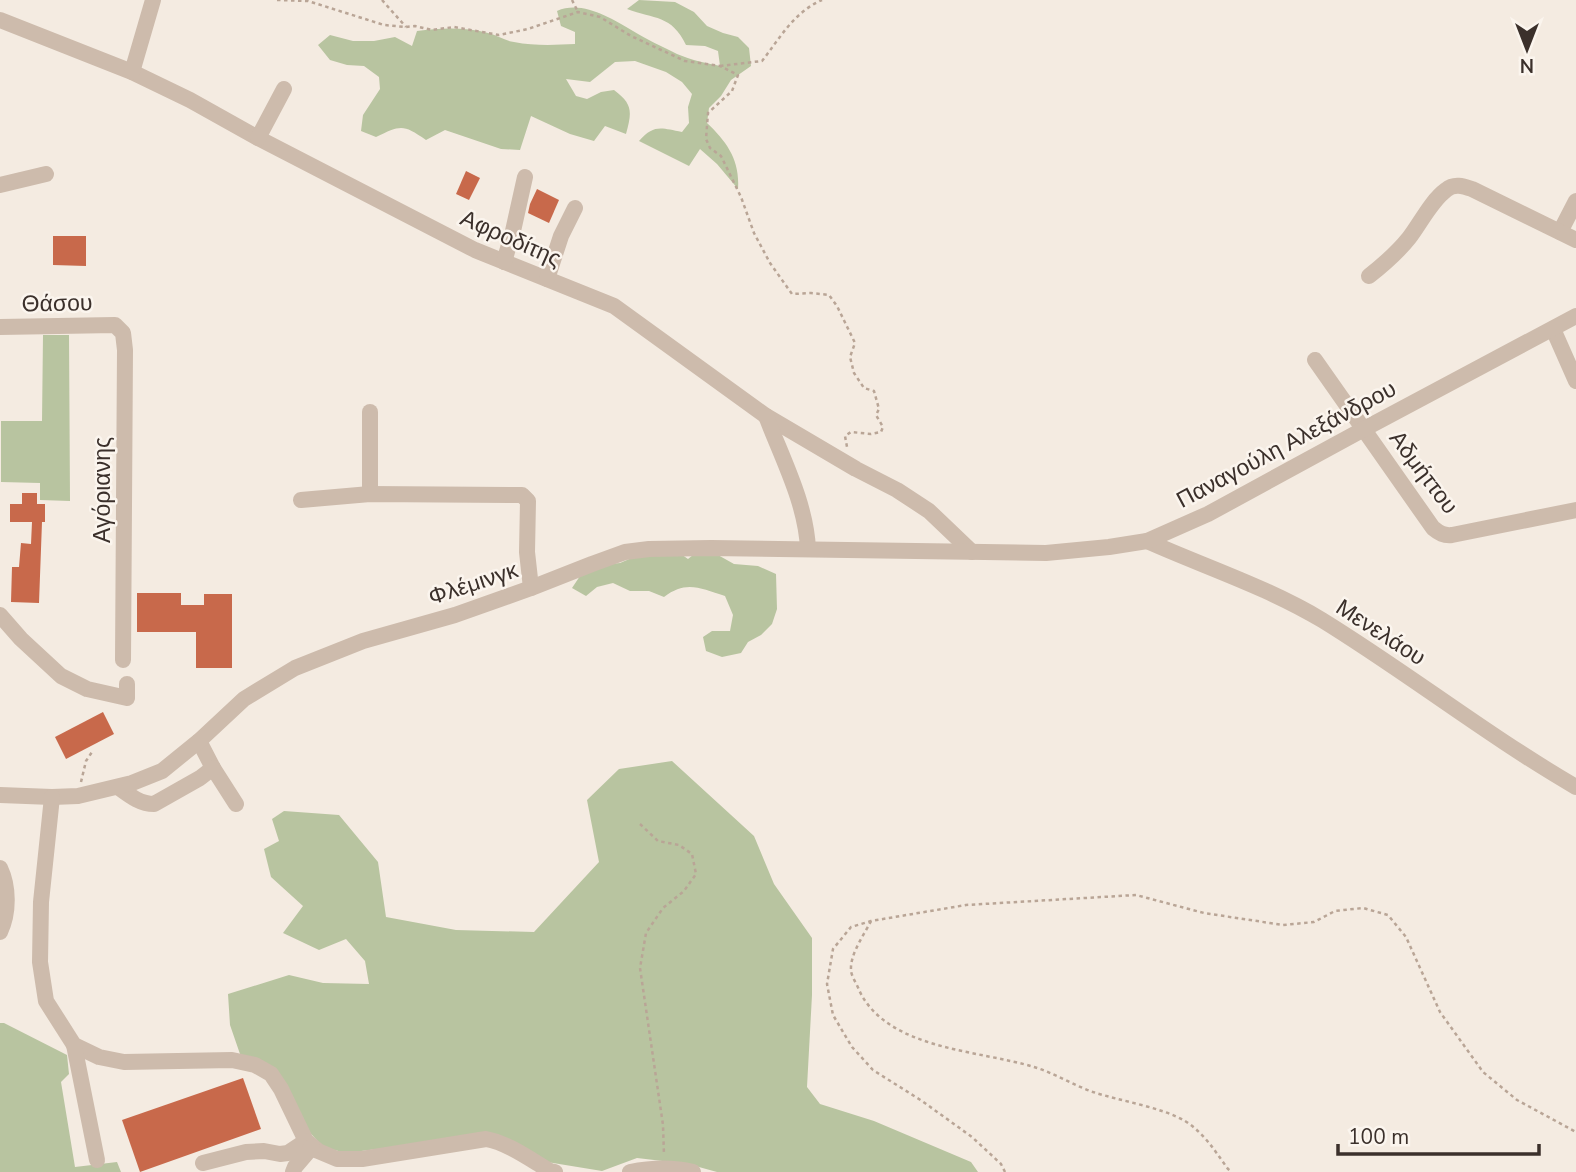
<svg xmlns="http://www.w3.org/2000/svg" width="1576" height="1172" font-family="'Nunito Sans',sans-serif">
<rect width="100%" height="100%" fill="#f4ebe1"/>
<g fill="#b8c4a0">
<path d="M639,0L675,2L694,12L707,26L723,33L738,37L749,48L751,66L731,80L721,96L709,108L707,123C727,142 740,160 738,189L717,164L700,149L689,166L639,141C654,124 661,128 682,132L689,123L688,107L692,94L682,82L666,72L635,61L615,62L590,82L566,79L576,96L587,99L601,92L614,90C633,104 632,112 626,134L605,126L594,141L570,134L531,116L520,150L501,149L445,130L426,140C403,124 401,125 376,137L361,131L363,115L380,89L379,77L364,66L347,65L330,60L318,45L330,35L353,41H374L395,37L412,46L417,31C441,28 464,27 488,33C497,35 505,41 514,42C534,46 555,45 575,44V32L561,26L557,11C582,0 611,18 633,31C646,39 663,47 677,54C691,60 706,63 720,66L718,51L705,46L686,45C672,15 654,19 627,9Z"/>
<polygon points="43,335 69,335 70,501 40,500 40,483 1,482 1,421 42,421"/>
<path d="M709,550L734,564L758,566L776,574L777,609L772,624L761,635L748,642L741,653L722,657L706,651L703,637L712,631H730L733,615L725,596C700,588 686,580 664,597L649,591H630L613,583L597,587L586,596L572,588L582,573L600,565L620,563L634,557L678,552L688,559L693,555Z"/>
<polygon points="672,761 754,836 774,884 812,938 812,995 807,1087 820,1104 874,1121 971,1162 978,1172 717,1172 688,1164 637,1158 602,1171 547,1162 486,1135 346,1153 323,1147 303,1125 280,1077 240,1054 230,1025 228,994 289,975 323,983 369,984 365,961 346,939 319,950 283,933 303,906 271,877 264,849 279,841 272,819 284,811 339,815 378,862 386,917 456,930 534,932 599,862 587,800 619,769"/>
<polygon points="0,1023 4,1023 67,1055 69,1074 61,1082 75,1167 117,1162 121,1172 0,1172"/>
</g>
<g fill="#c8694b">
<polygon points="466,171 480,178 469,200 456,194"/>
<polygon points="537,189 559,200 549,223 528,213 530,204"/>
<polygon points="53,236 86,236 86,266 53,265"/>
<polygon points="22,493 37,493 37,504 45,504 45,522 42,522 39,603 11,602 12,567 19,567 21,543 31,544 32,522 10,522 10,504 22,504"/>
<polygon points="137,593 181,593 181,605 204,605 204,594 232,594 232,668 196,668 196,632 137,632"/>
<polygon points="103,712 114,734 66,759 55,737"/>
<polygon points="243,1078 261,1129 140,1172 122,1120"/>
</g>
<g fill="none" stroke-linecap="round" stroke-linejoin="round">
<g stroke="#b9a596" stroke-width="2.5" stroke-dasharray="3.5 3.5" stroke-linecap="butt">
<polyline points="277,0 308,1 384,25 406,27 415,26 432,30 454,27 499,35 528,29 578,12 600,17 631,36 685,61 720,66 738,75 732,91 708,113 706,139 710,148 721,156 741,197 754,233 770,263 792,294 811,293 829,295 837,306 855,343 850,357 854,373 864,388 874,391 879,409 876,415 883,427 881,432 871,434 851,432 845,436 847,447"/>
<polyline points="382,0 406,27"/>
<polyline points="572,0 578,12"/>
<path d="M720,66L762,61C780,38 794,12 822,0"/>
<polyline points="81,782 86,761 92,752"/>
<polyline points="640,824 658,841 679,845 692,854 696,874 684,891 663,908 646,933 640,968 663,1125 664,1155"/>
<path d="M871,921C864,935 850,954 851,970C851,976 857,984 859,990C887,1050 979,1050 1034,1067C1054,1073 1073,1085 1093,1092C1120,1101 1161,1107 1185,1121C1204,1133 1215,1151 1228,1169L1232,1172"/>
<polyline points="1005,1172 1001,1164 972,1137 922,1101 873,1070 852,1047 833,1015 827,984 833,949 851,927 871,921 966,905 1136,895 1204,913 1283,925 1314,922 1335,911 1363,908 1388,915 1406,937 1440,1012 1483,1072 1517,1100 1576,1132"/>
</g>
<g stroke="#cdbbac" stroke-width="16">
<polyline points="0,20 132,72 190,100 258,138 475,250 614,306 766,416 856,469 897,490 929,511 972,552"/>
<polyline points="132,72 153,0"/>
<polyline points="258,138 284,89"/>
<polyline points="0,185 46,174"/>
<polyline points="1560,232 1576,201"/>
<polyline points="504,262 513,231 525,177"/>
<path d="M1369,276C1383,265 1397,253 1409,238C1420,224 1431,201 1446,190C1454,183 1463,186 1472,189L1576,240"/>
<polyline points="547,279 561,236 575,208"/>
<polyline points="0,327 115,325 123,333 125,350 123,660"/>
<polyline points="1553,329 1576,381"/>
<path d="M1315,360L1433,528C1439,533 1444,536 1452,535L1576,510"/>
<polyline points="370,412 370,494"/>
<path d="M766,416C782,458 806,503 808,549"/>
<polyline points="301,500 370,494 522,495 528,501 527,552 531,588"/>
<path d="M1147,541C1205,567 1267,587 1322,620C1408,673 1488,736 1576,787"/>
<polyline points="0,615 21,639 61,676 87,689 127,698 127,684"/>
<polyline points="199,741 213,768 236,804"/>
<path d="M118,787C129,795 140,804 154,804L200,778L213,768"/>
<polyline points="0,795 52,797 78,796 132,783 162,771 199,741 244,699 295,668 363,641 455,615 531,588 592,564 625,552 649,549 711,548 1046,553 1109,547 1147,541 1208,514 1364,429 1576,316"/>
<path d="M52,797L41,902L40,962L46,1001L74,1045L99,1057L124,1062L232,1060L255,1065L271,1074L281,1089L306,1141L318,1151L337,1159H362L486,1139C508,1143 531,1160 550,1171L555,1172"/>
<path d="M0,868C9,887 9,913 0,932"/>
<polyline points="74,1045 97,1160"/>
<polyline points="203,1163 246,1152 264,1151 280,1154 288,1153 306,1141"/>
<polyline points="293,1172 295,1167 312,1147"/>
<path d="M630,1172C650,1168 673,1167 693,1172"/>
</g>
</g>
<g text-anchor="middle" stroke-width="5" stroke-linejoin="round" paint-order="stroke">
<g font-size="23" fill="#3b302b" stroke="#fbf5ee">
<text transform="translate(511 238) rotate(24)" y="8">Αφροδίτης</text>
<text transform="translate(57 303) rotate(-1)" y="8">Θάσου</text>
<text transform="translate(1286 444) rotate(-28)" y="8">Παναγούλη Αλεξάνδρου</text>
<text transform="translate(1424 472) rotate(53)" y="8">Αδμήττου</text>
<text transform="translate(102 490) rotate(-90)" y="8">Αγόριανης</text>
<text transform="translate(473 583) rotate(-18)" y="8">Φλέμινγκ</text>
<text transform="translate(1381 632) rotate(33)" y="8">Μενελάου</text>
</g>
</g>
<g transform="translate(1527 49) rotate(180)" stroke="#fbf5ee" stroke-width="5" paint-order="stroke">
<path d="M0-5L12 26L0 18L-12 26Z" fill="#3b302b"/>
<text y="-10" font-size="19" font-weight="bold" text-anchor="middle" fill="#3b302b">N</text>
</g>
<path d="M1338 1144v10h201v-10" fill="none" stroke="#3b302b" stroke-width="3.5"/>
<text x="1348" y="1144" font-size="21" fill="#3b302b" stroke="#fbf5ee" stroke-width="5" paint-order="stroke">100 m</text>
</svg>
